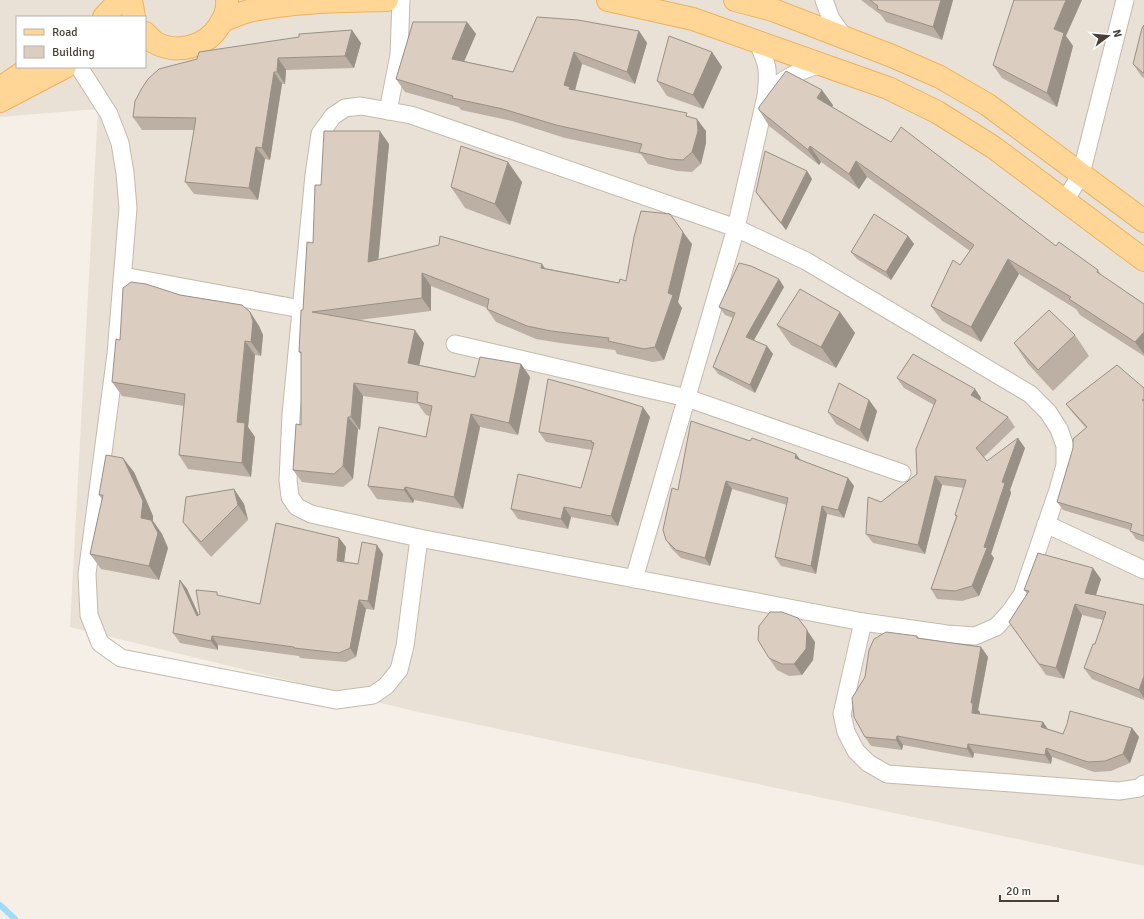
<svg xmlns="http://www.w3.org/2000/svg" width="1144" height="919" font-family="Signika,sans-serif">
<rect width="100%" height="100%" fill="#f5efe7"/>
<path fill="#e9e1d5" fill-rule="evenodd" d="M0,0H1144V866L414,711L70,627L98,109L0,117ZM17,17H145V67H17Z"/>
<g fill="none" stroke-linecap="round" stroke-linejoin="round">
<polyline stroke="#9fdcf6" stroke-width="6" points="0,905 15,919"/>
<defs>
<g id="street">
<polyline points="824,0 831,19 844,37"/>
<polyline points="79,67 109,114 120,143 125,173 128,208 116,354 87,574 89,615 100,643 121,658 336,700 373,695 386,686 399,670 405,646 419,538"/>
<path d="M775,87C789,75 804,69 821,64"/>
<polygon points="361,106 411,115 736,228 806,261 1030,394 1048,412 1059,429 1065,446 1065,465 1058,490 1022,595 1010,612 996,627 975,636 947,634 863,622 419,538 311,514 297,507 290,497 288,480 291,415 314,175 320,134 333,116 345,108"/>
<polyline points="388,111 399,55 401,0"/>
<polyline points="1065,201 1081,174 1125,0"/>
<polyline points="123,276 301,309"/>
<polyline points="455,344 687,398 902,473"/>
<polyline points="1046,524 1144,570"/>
<path d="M634,579L736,228L766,96C769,69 768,65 757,41"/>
<polyline points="863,622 842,714 846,732 856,751 868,763 887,774 1119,791 1139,788 1144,784"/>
</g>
<g id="primary">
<polyline points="131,0 134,17"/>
<polyline points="608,0 693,19 888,88 937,112 993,147 1144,260"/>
<polyline points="735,0 773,10 892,56 940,77 988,105 1144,221"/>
<polyline points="104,17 120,0"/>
<path d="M223,20C233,17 243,12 253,10C297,1 343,1 387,0"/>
<path d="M145,33C148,36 151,39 154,42C176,55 206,47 219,26C224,19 228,9 227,0"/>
<polyline points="2,87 31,67"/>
<polyline points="0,101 65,67"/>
</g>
</defs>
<use href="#street" stroke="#c4b9ac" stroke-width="19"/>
<use href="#primary" stroke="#edb25d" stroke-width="24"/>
<use href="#street" stroke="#fff" stroke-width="17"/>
<use href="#primary" stroke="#ffd696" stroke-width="22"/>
</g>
<g fill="#bcb0a4">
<polygon points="861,0 953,0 942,40 886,22 881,15"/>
<polygon points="467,22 476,34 464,61 513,72 639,31 647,43 635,84 582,64 575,91 689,117 706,131 706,143 701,164 692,172 677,171 648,164 641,154 565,138 512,121 461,110 459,107 405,92 396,79"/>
<polygon points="1144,25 1144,78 1142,77 1133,64"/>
<polygon points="1066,36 1073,46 1057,107 1002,78 993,65"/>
<polygon points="361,43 354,68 286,70 285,84 282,84 270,160 265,159 258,200 194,194 185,182 194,130 142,130 133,117 197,59"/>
<polygon points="712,52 722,67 703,109 667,96 657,81"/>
<polygon points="833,105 832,107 1056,246 1098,270 1102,276 1144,304 1144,356 1080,315 1076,309 1019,274 981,342 942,321 931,306 970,251 867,177 859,189 821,162 819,165 769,126 759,110"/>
<polygon points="389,144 378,259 545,268 619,283 626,281 692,244 678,302 682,308 664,360 653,362 617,354 615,350 560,343 536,339 496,322 487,309 487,308 431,286 431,311 359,320 424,343 419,365 475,377 521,364 530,377 518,435 480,427 463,509 414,500 413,503 377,499 368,486 426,437 430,416 426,415 418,404 363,396 360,430 358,429 353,479 343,487 302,482 293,470 301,425 301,354 299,352 303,310 321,185"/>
<polygon points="807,171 812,179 786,230 761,200 756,192"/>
<polygon points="522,182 510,225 465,208 451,187"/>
<polygon points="908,236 914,244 891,280 857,259 851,252"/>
<polygon points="784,287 754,340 767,346 773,354 755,393 718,374 713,367 733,318 725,315 719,307"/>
<polygon points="180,295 250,312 259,326 263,335 261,356 255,355 248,427 255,437 251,477 188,469 179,455 184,406 122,396 112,382 120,340"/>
<polygon points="840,312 855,333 836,368 791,345 777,325"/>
<polygon points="1075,335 1089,356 1053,391 1028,364 1014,343"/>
<polygon points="897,378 975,389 981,398 980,401 1008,417 1015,427 984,457 987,461 1025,448 1010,490 1011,493 991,554 994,558 979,596 962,601 937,599 931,589 956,517 955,515 964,488 942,485 925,554 873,543 866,534 881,502 917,474 934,405 904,388"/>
<polygon points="1144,388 1144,542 1136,539 1130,530 1063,510 1057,502 1086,428 1072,412 1066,404"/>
<polygon points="869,400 877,411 868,442 836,424 828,412"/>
<polygon points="650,417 618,526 571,517 568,529 518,519 511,509 581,488 592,450 546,442 539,432"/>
<polygon points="800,460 848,478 854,486 844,518 827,514 816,574 781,566 775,557 787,505 732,489 710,566 681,558 671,548 666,540 678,490"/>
<polygon points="134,472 153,516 153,521 162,534 168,548 159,580 101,569 90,554 102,499 99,495"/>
<polygon points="234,489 244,504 248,520 211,557 193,536 183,522"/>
<polygon points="339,538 346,547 344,562 358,564 383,554 374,610 366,609 356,657 346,662 300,658 299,656 218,645 218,650 180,643 173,633 180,580 187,589 199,615 200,614 220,596 260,604"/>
<polygon points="1101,579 1096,595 1144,605 1144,700 1092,679 1084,668 1095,644 1103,620 1082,615 1064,679 1046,675 1009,622 1027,594 1024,590"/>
<polygon points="917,636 919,638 981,647 988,657 978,710 980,712 979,714 1043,722 1048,729 1063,734 1132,728 1139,737 1130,763 1111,771 1094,772 1052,757 1051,764 974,753 973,758 903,745 902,750 871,746 865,737 865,677"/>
<polygon points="815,642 813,660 802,675 789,676 777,670 769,658"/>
</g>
<g fill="#999086">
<polygon points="941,0 953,0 942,40 933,27"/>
<polygon points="1066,0 1082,0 1066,36 1073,46 1057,107 1047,93 1054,29"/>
<polygon points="467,22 476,34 460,71 452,59"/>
<polygon points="352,30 361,43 354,68 345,56"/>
<polygon points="639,31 647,43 635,84 627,72"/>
<polygon points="574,52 582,64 574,93 578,99 564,85"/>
<polygon points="712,52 722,67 703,109 693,95"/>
<polygon points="278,58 286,70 285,84 277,72"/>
<polygon points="274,72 282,84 270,160 262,148"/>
<polygon points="822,90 833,105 828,114 817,98"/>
<polygon points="697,119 706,131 706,143 701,164 692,152"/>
<polygon points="380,131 389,144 377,275 368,262"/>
<polygon points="810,146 821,162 819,165 808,150"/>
<polygon points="256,147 265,159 258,200 249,188"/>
<polygon points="856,161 867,177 859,189 849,174"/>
<polygon points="508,162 522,182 510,225 495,204"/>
<polygon points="807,171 812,179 786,230 781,223"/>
<polygon points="683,232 692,244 678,302 682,308 664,360 655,347"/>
<polygon points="908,236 914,244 891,280 886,272"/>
<polygon points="1008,259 1019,274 981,342 971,327"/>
<polygon points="542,264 551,277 541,268"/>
<polygon points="422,273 431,286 431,311 422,298"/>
<polygon points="779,279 784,287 751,345 746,337"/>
<polygon points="250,312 259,326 263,335 261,356 251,342"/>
<polygon points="840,312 855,333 836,368 821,347"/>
<polygon points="415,330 424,343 417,376 408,363"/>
<polygon points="1144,332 1144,354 1135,342"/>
<polygon points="245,341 255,355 248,427 255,437 251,477 242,463 237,422"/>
<polygon points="767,346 773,354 755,393 750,385"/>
<polygon points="521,364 530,377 518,435 509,423"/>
<polygon points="354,383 363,396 360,430 351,417"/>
<polygon points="975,389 981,398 978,405 971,395"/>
<polygon points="869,400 877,411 868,442 860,430"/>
<polygon points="643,407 650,417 618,526 611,516"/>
<polygon points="471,414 480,427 463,509 454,497"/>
<polygon points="348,417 358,429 353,479 343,466"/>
<polygon points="1018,438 1025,448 1010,490 1011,493 991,554 994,558 979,596 972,586 1002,482"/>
<polygon points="796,454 802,462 795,458"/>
<polygon points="123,458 134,472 153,516 153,521 162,534 168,548 159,580 149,566 141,518"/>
<polygon points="935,476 942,485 925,554 918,545"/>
<polygon points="848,478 854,486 844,518 838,510"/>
<polygon points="726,481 732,489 710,566 705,558"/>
<polygon points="405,487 414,500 413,503 404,490"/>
<polygon points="234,489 244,504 248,520 238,505"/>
<polygon points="822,506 827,514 816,574 811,566"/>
<polygon points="564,507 571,517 568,529 561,519"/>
<polygon points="339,538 346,547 343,570 337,561"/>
<polygon points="377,545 383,554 374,610 368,601"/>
<polygon points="1093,568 1101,579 1093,604 1085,593"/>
<polygon points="180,580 187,589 203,625 197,616"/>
<polygon points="359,600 366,609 356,657 350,648"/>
<polygon points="1075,604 1082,615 1064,679 1056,668"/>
<polygon points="807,630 815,642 813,660 802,675 794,664"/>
<polygon points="212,636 218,645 218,650 211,641"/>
<polygon points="981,647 988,657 978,710 980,712 978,723 972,713 971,703"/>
<polygon points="1144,676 1144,698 1139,690"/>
<polygon points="1043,722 1049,731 1041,727"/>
<polygon points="1132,728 1139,737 1130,763 1123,754"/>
<polygon points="897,736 903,745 902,750 896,740"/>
<polygon points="968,744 974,753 973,758 967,749"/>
<polygon points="1046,748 1052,757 1051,764 1045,755"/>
</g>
<g fill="#dbcdbf" stroke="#999086">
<polygon points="870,0 941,0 933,27 877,9 878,6"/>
<polygon points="1014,0 1066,0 1054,29 1064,33 1047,93 993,65"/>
<polygon points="537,17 578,20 639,31 627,72 574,52 564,85 570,87 569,89 687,113 686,116 697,119 698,131 692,152 683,160 669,159 639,152 642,144 556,125 503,109 452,98 453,96 396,79 413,22 467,22 452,59 513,72"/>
<polygon points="1144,25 1144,71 1143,73 1133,64 1142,28"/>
<polygon points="352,30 345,56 278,58 277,72 274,72 262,148 256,147 249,188 185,182 196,118 133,117 135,101 142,88 148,79 159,69 197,59 199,52 299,37 299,34"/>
<polygon points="669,36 712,52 693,95 657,81"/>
<polygon points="786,71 822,90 817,98 891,142 901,127 1056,246 1059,242 1098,270 1097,272 1144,304 1144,332 1135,342 1069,299 1071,297 1008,259 971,327 931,306 953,260 960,265 974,245 856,161 849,174 810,146 808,150 759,110 759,107"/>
<polygon points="324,131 380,131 368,262 439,245 440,236 488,250 542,264 541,268 619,283 620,279 626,281 634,237 641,211 670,214 683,232 668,293 673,295 655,347 644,349 608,341 609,338 551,331 527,326 487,309 489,299 422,273 422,298 312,312 415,330 408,363 475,377 480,357 521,364 509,423 471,414 454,497 405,487 404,490 368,486 379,427 426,437 432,406 417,402 418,392 354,383 351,417 348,417 343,466 334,474 293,470 296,424 301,425 301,352 299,352 301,311 301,310 303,310 307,242 313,243 315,185 321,185"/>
<polygon points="461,146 508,162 495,204 451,187"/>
<polygon points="765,151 807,171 781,223 756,192"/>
<polygon points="874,214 908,236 886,272 851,252"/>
<polygon points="739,263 751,266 779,279 746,337 767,346 750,385 713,367 735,313 719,307"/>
<polygon points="131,282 146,284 180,295 242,305 250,312 253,321 251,342 245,341 237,422 245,423 242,463 179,455 185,394 112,382 116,339 120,340 123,288"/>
<polygon points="800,289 840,312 821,347 777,325"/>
<polygon points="1049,310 1075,335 1038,370 1014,343"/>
<polygon points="913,354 975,389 971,395 1008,417 976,448 987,461 1018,438 1002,482 1005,483 984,547 987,548 972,586 955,591 931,589 957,516 955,515 966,480 935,476 918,545 866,534 868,497 881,502 917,474 916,449 936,400 897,378"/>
<polygon points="1117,365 1144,388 1144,399 1142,400 1144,401 1144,536 1130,531 1132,524 1057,502 1073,448 1073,439 1087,427 1066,404"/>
<polygon points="548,379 581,388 643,407 611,516 564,507 561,519 511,509 518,474 581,488 594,443 591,442 592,441 539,432"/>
<polygon points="839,383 869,400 860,430 828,412"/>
<polygon points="691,421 750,441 752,438 796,454 795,458 848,478 838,510 822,506 811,566 775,557 788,498 726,481 705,558 676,550 666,540 663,530 672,488 678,490"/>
<polygon points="106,455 123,458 143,501 141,518 151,520 158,533 149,566 90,554 103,495 99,495"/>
<polygon points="234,489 238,505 201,542 183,522 186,497"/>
<polygon points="276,523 339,538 337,561 358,564 362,542 377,545 368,601 359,600 350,648 339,653 294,648 294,647 212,636 211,641 173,633 180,580 197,616 200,614 196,590 217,592 217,595 260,604"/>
<polygon points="1038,553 1093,568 1085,593 1144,605 1144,676 1139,690 1084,668 1093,644 1095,644 1106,612 1075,604 1056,668 1039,664 1009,622 1029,591 1024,590"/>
<polygon points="770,612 782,612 798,618 807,630 806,649 794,664 782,664 769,658 758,640 759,626"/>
<polygon points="886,632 917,636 917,638 981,647 971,703 973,703 972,713 1043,722 1041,727 1063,734 1067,724 1070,711 1132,728 1123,754 1105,761 1088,762 1046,748 1045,755 968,744 967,749 897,736 896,740 865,737 854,717 852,698 865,677 869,650 874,639"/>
</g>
<rect x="16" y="16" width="130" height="52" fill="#ffffff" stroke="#b6b2ae"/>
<rect x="24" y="29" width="20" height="6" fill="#ffd696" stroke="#b6b2ae"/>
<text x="52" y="36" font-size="12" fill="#493f35">Road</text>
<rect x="24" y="46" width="20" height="12" fill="#dbcdbf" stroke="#b6b2ae"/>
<text x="52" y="56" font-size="12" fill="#493f35">Building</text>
<g transform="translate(1108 36) rotate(74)" stroke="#ffffff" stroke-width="3" paint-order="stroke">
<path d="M0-3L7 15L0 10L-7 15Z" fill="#493f35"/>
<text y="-6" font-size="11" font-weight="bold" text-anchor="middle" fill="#493f35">N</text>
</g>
<path d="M1000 895v6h58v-6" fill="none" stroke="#493f35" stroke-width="2"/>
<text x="1006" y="895" font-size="12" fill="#493f35" stroke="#ffffff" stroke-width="3" paint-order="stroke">20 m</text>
</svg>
